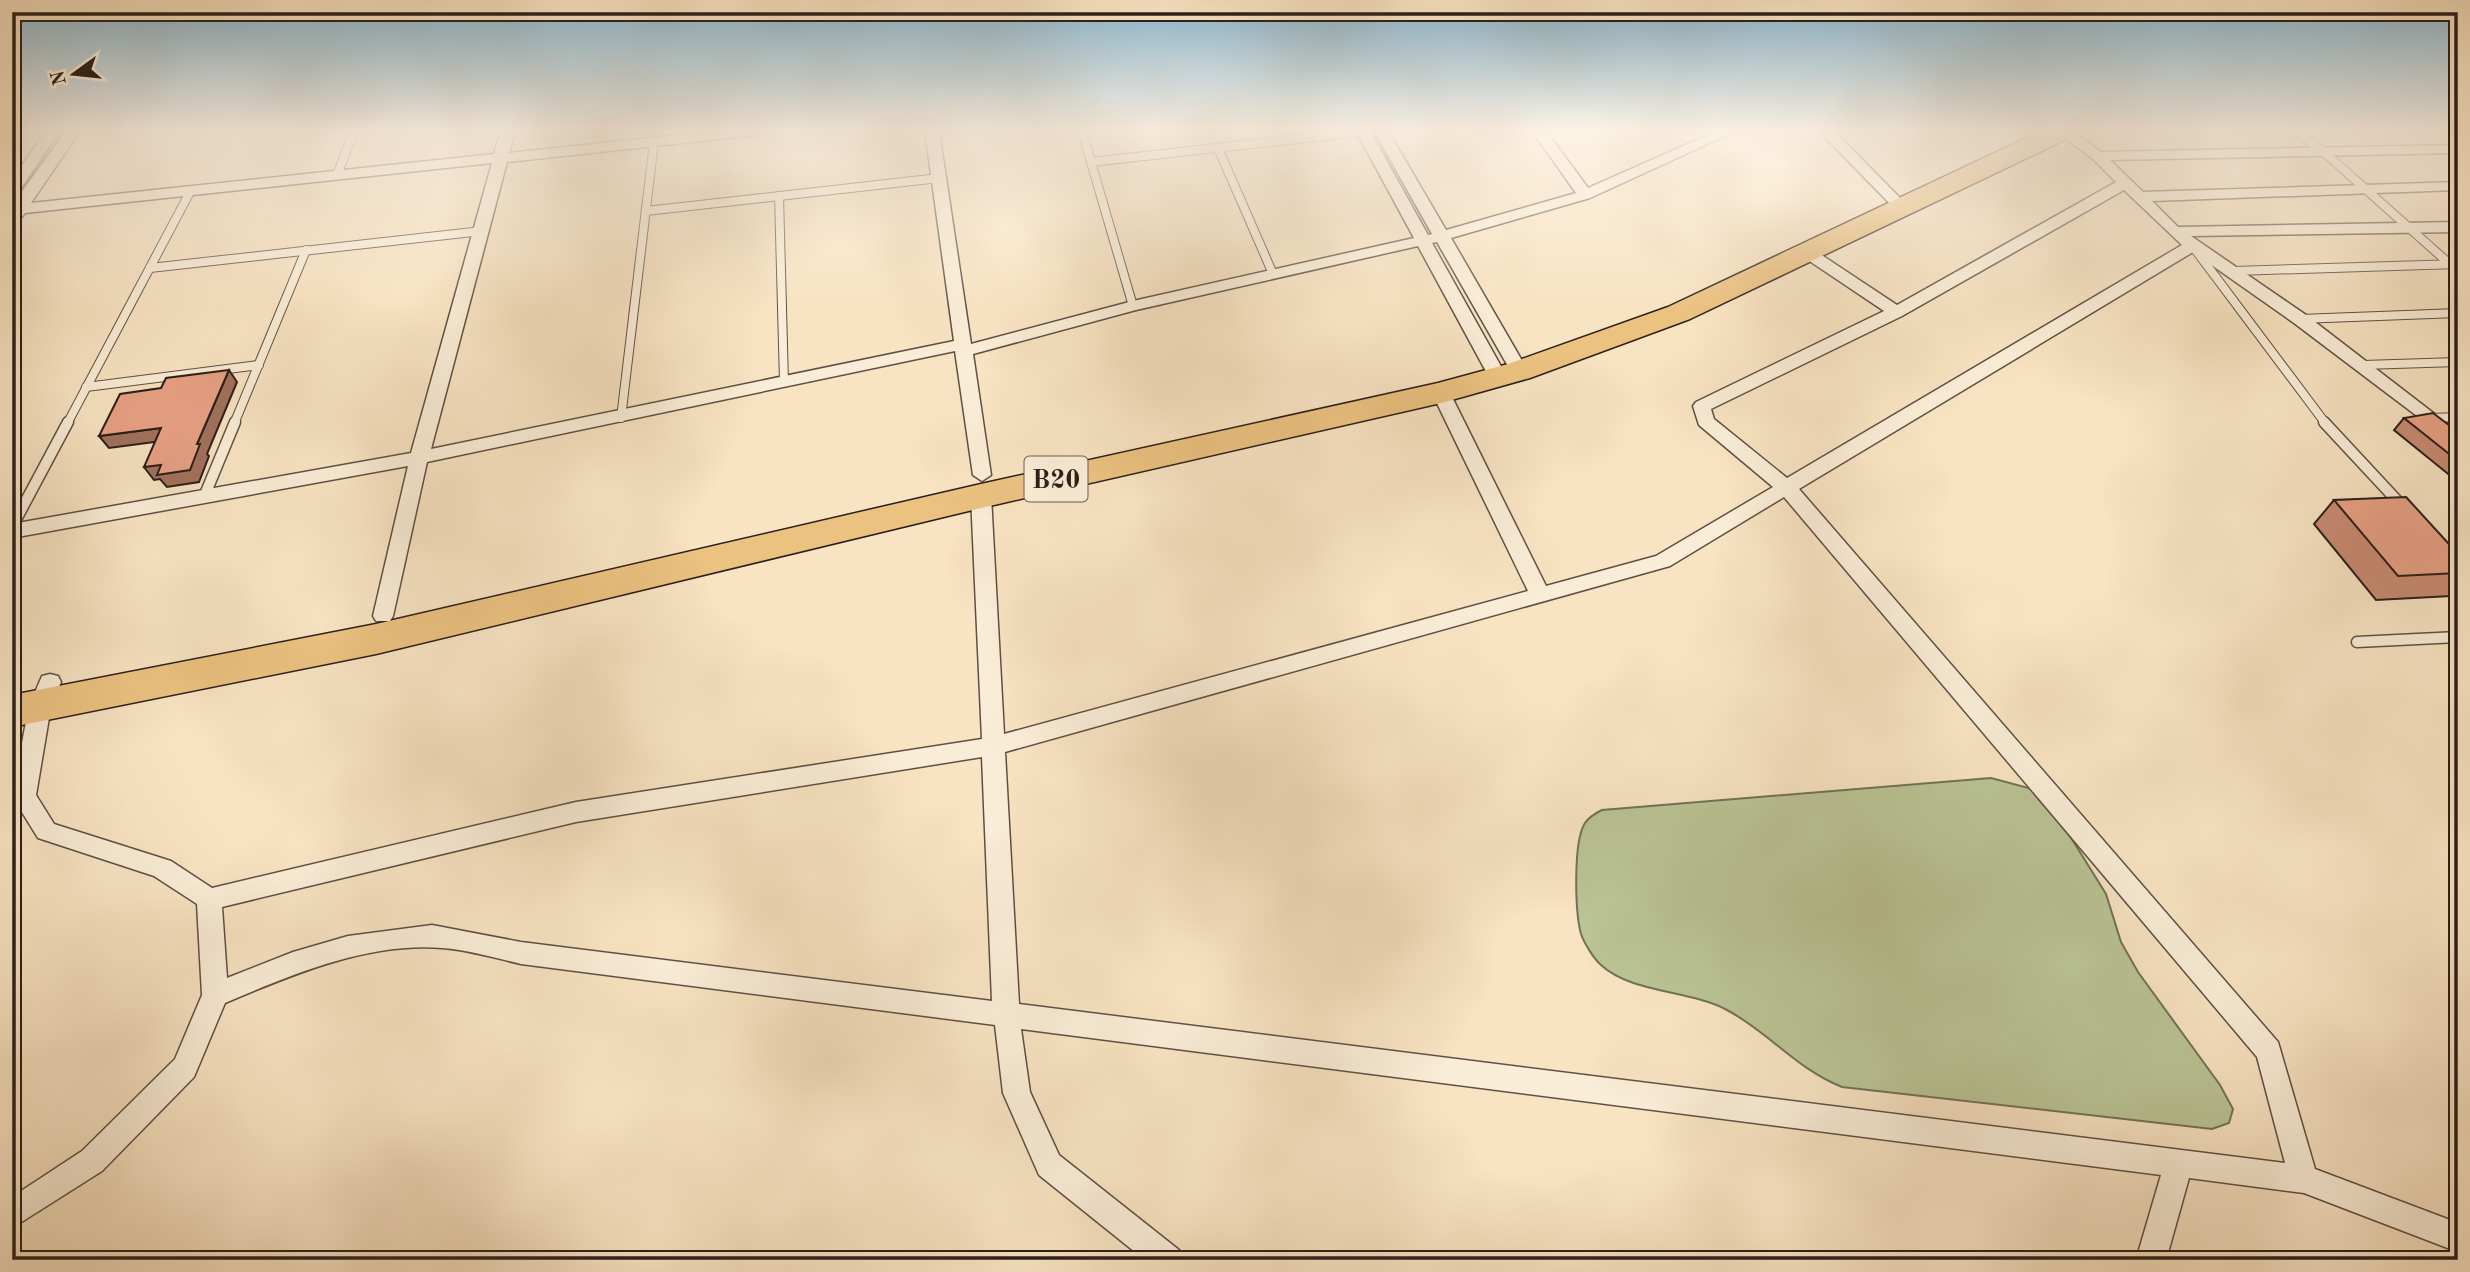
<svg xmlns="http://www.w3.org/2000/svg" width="2470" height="1272" font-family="'Old Standard TT',serif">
<rect width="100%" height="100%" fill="#f8e3c2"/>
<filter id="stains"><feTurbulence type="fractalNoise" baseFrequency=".00286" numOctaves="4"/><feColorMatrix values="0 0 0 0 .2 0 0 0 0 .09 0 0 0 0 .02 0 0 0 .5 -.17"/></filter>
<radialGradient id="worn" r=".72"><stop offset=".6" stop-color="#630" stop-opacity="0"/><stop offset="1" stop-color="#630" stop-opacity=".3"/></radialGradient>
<path fill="#bac495" stroke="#727258" stroke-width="2" d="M1991,778L2036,790L2050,804L2106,894L2121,942L2138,972L2220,1085L2233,1109L2229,1123L2212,1129L1842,1087C1795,1068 1770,1033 1727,1010C1690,990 1631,993 1601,965C1594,959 1584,943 1581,934C1575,912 1573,841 1585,823C1589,817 1596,813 1602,810Z"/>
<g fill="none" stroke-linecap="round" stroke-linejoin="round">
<defs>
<g id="lane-far1">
<polyline points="1082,131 1133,306"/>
<polyline points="2295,131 2325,153 2452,266"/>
<polyline points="1218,148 1273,274"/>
<polyline points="1091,162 1369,131"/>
<polyline points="337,175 354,131"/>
<polyline points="779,196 784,382"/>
<polyline points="646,211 939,178"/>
<polyline points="2194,248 2326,424"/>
<polyline points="150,268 482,231"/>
<polyline points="2234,271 2458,264"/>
<polyline points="2300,319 2458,313"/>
<polyline points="2363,365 2458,362"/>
<polyline points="86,387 259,365"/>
<polyline points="621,418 654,142"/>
<polyline points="2431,418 2458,417"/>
<polyline points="67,424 190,192"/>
<polyline points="234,424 306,250"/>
</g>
<g id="lane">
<polyline points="2324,422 2403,507"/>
<polyline points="204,497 235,422"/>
<polyline points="12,527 68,422"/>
<polyline points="2357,642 2458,637"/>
</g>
<g id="street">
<polygon points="46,131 60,131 17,194 12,195 12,180"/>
<polygon points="66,131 80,131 31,203 494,154 501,131 515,131 509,153 716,131 764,131 757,135 507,162 431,449 954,341 925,131 939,131 971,344 1133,301 1414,238 1356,131 1370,131 1428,235 1432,234 1374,131 1388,131 1446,230 1576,193 1532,131 1546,131 1588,188 1717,131 1736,131 1590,198 1451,238 1528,371 1525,375 1513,375 1437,242 1432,243 1507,377 1504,381 1498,383 1489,377 1418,246 1136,310 973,354 991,475 982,481 973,475 955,351 427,462 393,616 390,621 376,621 373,616 408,466 12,538 12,524 411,453 492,163 25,213 20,219 12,220 12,205"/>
<polygon points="1819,131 1834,131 1908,206 1908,212 1898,212"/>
<path d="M2056,131H2072L2101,152L2458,145V153L2110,160L2143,192L2458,182V190L2152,201L2178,227L2458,222V232L2191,236L2306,315L2458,432V447L2294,323L2193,252L1799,489L2278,1042L2315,1169L2458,1223V1252L2304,1193L2189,1178L2166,1260H2136L2161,1175L1021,1029L1030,1092L1059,1155L1179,1250L1184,1260H1145L1039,1175L1003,1093L995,1025L521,964C495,958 469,950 442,948C368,942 291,975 225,1003L194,1077L102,1171L12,1228V1197L82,1151L175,1059L202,995L197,904L154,876L38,838L12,796L29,706L42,676L50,674L58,676L61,682L51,706L36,795L54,824L171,861L212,888L576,802L982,739L971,496L981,489L991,496L1004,734L1528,591L1432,393L1435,389L1441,387L1450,393L1546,586L1656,556L1773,487L1699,425L1693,406L1696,402L1884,311L1802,256V250H1814L1897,305L2116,182L2093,159ZM2124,190L2182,245L1787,478L1714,419L1711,409L1902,316ZM1784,497L2257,1057L2285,1163L1019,1004L1005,752L1670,566ZM982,757L992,1001L521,942L432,925L348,936L293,952L227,978L222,907L576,822Z"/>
</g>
<polygon id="highway" points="2041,131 2075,131 2071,137 1690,319 1530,378 1441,403 981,508 376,654 12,727 12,695 376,624 981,484 1438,383 1508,364 1668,307"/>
</defs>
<use href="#lane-far1" stroke="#5e5044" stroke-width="10"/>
<use href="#lane" stroke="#5e5044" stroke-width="13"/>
<use href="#street" stroke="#5e5044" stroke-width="3"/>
<use href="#highway" stroke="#2b1f1a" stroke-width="3"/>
<use href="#lane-far1" stroke="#faedd7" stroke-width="8"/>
<use href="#lane" stroke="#faedd7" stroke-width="10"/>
<use href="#street" fill="#faedd7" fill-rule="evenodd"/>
<use href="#highway" fill="#ecc281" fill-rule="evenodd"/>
</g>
<g fill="#c78a72" stroke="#2b1f1a" stroke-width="2">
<polygon points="2404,418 2458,432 2458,482 2394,430"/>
<polygon points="2334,500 2458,554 2458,590 2451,596 2376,600 2314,524"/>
</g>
<g fill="#a2715c" stroke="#2b1f1a" stroke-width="2">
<polygon points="229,370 237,382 207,454 209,456 199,482 167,487 160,479 154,480 144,467 197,444"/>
<polygon points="161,428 170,440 109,448 99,436"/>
</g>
<g fill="#e7a184" stroke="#2b1f1a" stroke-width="2">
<polygon points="229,370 197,444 200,444 190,470 157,475 161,465 144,467 161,428 99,436 120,394 161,388 166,378"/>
<polygon points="2433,413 2458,432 2458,461 2404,418"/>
<polygon points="2406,497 2458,554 2458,573 2398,576 2334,500"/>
</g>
<linearGradient id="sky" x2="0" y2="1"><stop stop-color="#8bb8d1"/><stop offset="0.42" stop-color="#fcf2e4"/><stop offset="1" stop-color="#fcf2e4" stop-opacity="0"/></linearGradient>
<rect width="2470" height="309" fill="url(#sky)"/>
<g text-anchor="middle" stroke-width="5" stroke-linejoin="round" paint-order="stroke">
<rect fill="#faedd7" stroke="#695d53" stroke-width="2" x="1024.5" y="456.5" width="63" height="45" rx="5"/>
<g font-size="26" font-weight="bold" fill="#2b1f1a">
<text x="1056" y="488">B20</text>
</g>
</g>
<rect width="2470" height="1272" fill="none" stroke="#f8e3c2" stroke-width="42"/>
<rect x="14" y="14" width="2442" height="1244" fill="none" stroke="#2b1f1a" stroke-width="3.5"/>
<rect x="21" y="21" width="2428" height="1230" fill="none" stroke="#2b1f1a" stroke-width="2"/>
<g transform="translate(74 74) rotate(255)" stroke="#faedd7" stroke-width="5" paint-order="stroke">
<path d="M0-5L12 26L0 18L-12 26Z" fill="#2b1f1a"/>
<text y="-10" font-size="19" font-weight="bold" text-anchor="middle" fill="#2b1f1a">N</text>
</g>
<rect width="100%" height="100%" filter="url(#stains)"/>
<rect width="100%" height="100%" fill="url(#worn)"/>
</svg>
